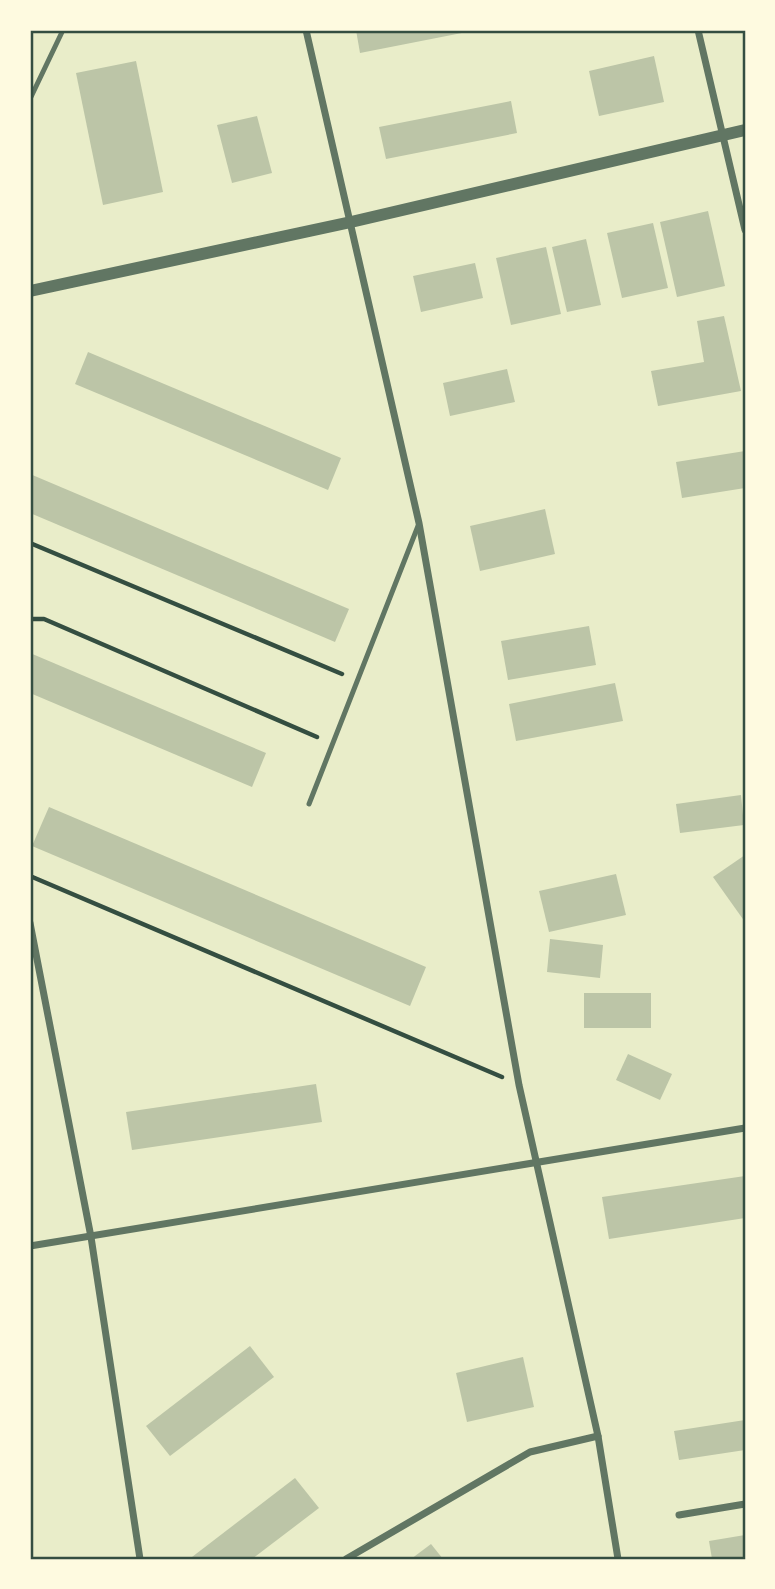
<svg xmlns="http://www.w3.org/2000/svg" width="775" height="1589" font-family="'Zilla Slab',serif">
<rect width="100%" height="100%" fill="#e9edc9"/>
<g fill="#bcc5a7">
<polygon points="356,30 472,30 472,31 360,53"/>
<polygon points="654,56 664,102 599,116 589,71"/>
<polygon points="136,61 163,192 103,205 76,73"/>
<polygon points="511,101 517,133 386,159 379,127"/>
<polygon points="257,116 272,173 232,183 217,125"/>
<polygon points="708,211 725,286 677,297 660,222"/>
<polygon points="653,223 668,288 622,298 607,233"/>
<polygon points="586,239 601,305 567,312 552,247"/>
<polygon points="546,247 561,314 511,325 496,258"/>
<polygon points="475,263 483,298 421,312 413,276"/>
<polygon points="724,316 741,391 658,406 651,371 704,362 697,321"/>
<polygon points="88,352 341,458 328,490 75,384"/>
<polygon points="507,369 515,402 450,416 443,383"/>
<polygon points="745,451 745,488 682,498 676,462"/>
<polygon points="30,474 349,609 335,642 30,513"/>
<polygon points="545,509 555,554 480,571 470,526"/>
<polygon points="589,626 596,665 508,680 501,641"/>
<polygon points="30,653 266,753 252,787 30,693"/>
<polygon points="615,683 623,721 516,741 509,704"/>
<polygon points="741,795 744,825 680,833 676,804"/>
<polygon points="49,807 426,967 410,1006 32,846"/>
<polygon points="745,855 745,922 713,877"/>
<polygon points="616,874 626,915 549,932 539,891"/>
<polygon points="550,939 603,945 600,978 547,972"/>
<rect x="584" y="993" width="67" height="35"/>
<polygon points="628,1054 672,1074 660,1100 616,1080"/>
<polygon points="316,1084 322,1122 132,1150 126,1112"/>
<polygon points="745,1176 745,1218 609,1239 602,1197"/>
<polygon points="250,1346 274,1377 170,1456 146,1426"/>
<polygon points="523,1357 534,1407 467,1422 456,1373"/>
<polygon points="745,1420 745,1450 679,1460 674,1431"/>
<polygon points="295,1478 319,1508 252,1559 194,1559 192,1557"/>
<polygon points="745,1535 745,1559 712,1559 709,1541"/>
<polygon points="431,1544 443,1559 411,1559"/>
</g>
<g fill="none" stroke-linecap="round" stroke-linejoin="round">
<g stroke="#344e41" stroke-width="4.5">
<polyline points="30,543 342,674"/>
<polyline points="30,619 44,619 317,737"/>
<polyline points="30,876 502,1077"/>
</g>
<g stroke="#617663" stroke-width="5">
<polyline points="30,99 63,30"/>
<polyline points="309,804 418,526"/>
</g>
<g stroke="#617663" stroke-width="7">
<polyline points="306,30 419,523 519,1085 598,1436 618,1559"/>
<polyline points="698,30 745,230"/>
<polyline points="30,923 91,1237 140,1559"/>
<polyline points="30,1246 745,1128"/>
<polyline points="679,1515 745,1504"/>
<polyline points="346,1559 530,1452 598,1436"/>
</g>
<polyline stroke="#617663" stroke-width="12" points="30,291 351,222 745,130"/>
</g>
<rect width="775" height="1589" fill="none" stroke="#fefae0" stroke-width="63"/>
<rect x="32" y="32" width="712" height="1526" fill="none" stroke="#344e41" stroke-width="2.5"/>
</svg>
